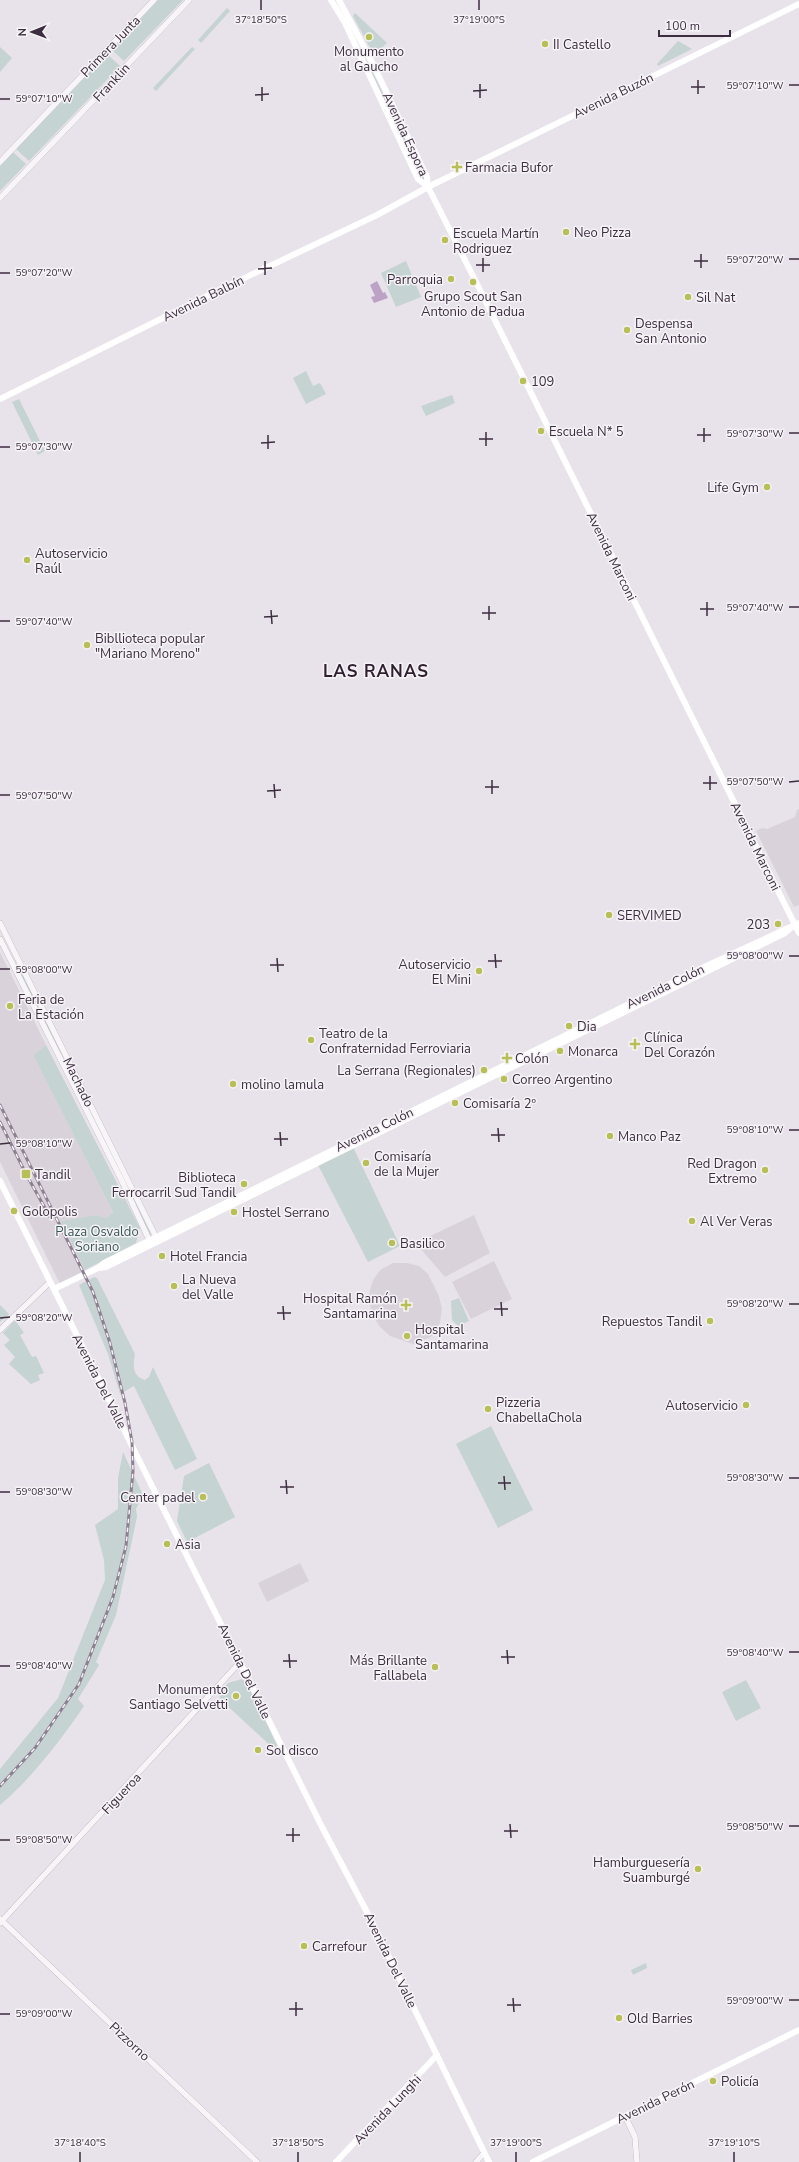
<svg xmlns="http://www.w3.org/2000/svg" width="799" height="2162" font-family="'Nunito Sans',sans-serif">
<rect width="100%" height="100%" fill="#e8e3ea"/>
<g fill="#d9d2db">
<polygon points="799,809 799,905 794,907 756,831 762,828 767,829 795,817 797,810"/>
<polygon points="0,952 46,1045 33,1055 113,1212 107,1218 96,1215 61,1221 85,1270 60,1284 0,1162"/>
<polygon points="474,1215 490,1253 445,1277 420,1248 420,1241"/>
<polygon points="494,1261 512,1299 471,1319 452,1282"/>
<polygon points="393,1263 407,1263 419,1266 428,1274 439,1296 442,1309 440,1323 431,1337 413,1344 390,1336 380,1327 373,1316 369,1301 370,1290 373,1280 380,1270"/>
<polygon points="300,1563 309,1581 267,1602 258,1583"/>
</g>
<g fill="#c5d3d2">
<polygon points="158,0 183,0 124,61 111,49"/>
<polygon points="227,8 230,11 201,43 198,40"/>
<polygon points="355,13 387,43 374,55 353,16"/>
<polygon points="678,41 692,49 658,66 657,64"/>
<polygon points="0,47 12,58 0,72"/>
<polygon points="192,47 195,49 156,91 153,88"/>
<polygon points="107,54 120,66 29,161 16,149"/>
<polygon points="371,69 425,179 423,180 370,70"/>
<polygon points="13,152 26,164 0,191 0,166"/>
<polygon points="406,261 421,297 396,307 381,273"/>
<polygon points="306,371 313,386 320,383 326,394 306,404 293,378"/>
<polygon points="452,395 455,403 426,416 421,406"/>
<polygon points="19,399 45,451 38,455 12,402"/>
<polygon points="19,968 61,1052 60,1053 17,969"/>
<polygon points="46,1045 140,1228 136,1243 85,1270 61,1221 96,1215 107,1218 113,1212 33,1055"/>
<polygon points="353,1147 400,1246 368,1262 318,1165"/>
<polygon points="110,1149 151,1234 150,1235 109,1150"/>
<path d="M94,1277L97,1278L135,1354C133,1365 132,1376 145,1380L149,1377L153,1367L197,1459L175,1470L134,1386L120,1394L108,1354L79,1285Z"/>
<polygon points="459,1298 469,1321 458,1326 452,1320 451,1301"/>
<polygon points="0,1305 9,1314 0,1322"/>
<polygon points="15,1320 24,1333 20,1335 32,1357 36,1356 44,1373 38,1375 40,1380 31,1384 9,1364 15,1357 4,1345 10,1340 3,1333"/>
<polygon points="491,1426 533,1510 498,1528 456,1444"/>
<path d="M123,1452L143,1495L136,1509L137,1517L116,1615L96,1662L99,1665L78,1699L84,1706C60,1741 32,1778 0,1805V1769L58,1698L105,1580L104,1560L95,1525L118,1509V1478Z"/>
<polygon points="209,1463 235,1517 187,1542 177,1521 184,1476"/>
<polygon points="242,1679 249,1686 277,1745 276,1749 272,1747 221,1700 219,1694 228,1683"/>
<polygon points="746,1680 761,1708 736,1721 722,1692"/>
<polygon points="646,1963 647,1968 633,1975 631,1970"/>
</g>
<polygon fill="#bca3c5" points="377,281 383,293 385,292 388,298 374,303 371,297 375,296 370,285"/>
<g fill="none" stroke-linecap="round" stroke-linejoin="round">
<defs>
<g id="tertiary">
<polyline points="0,162 154,0"/>
<polyline points="0,198 189,0"/>
<polyline points="0,923 158,1241"/>
<polyline points="0,939 122,1181 151,1244"/>
<polyline points="0,1330 50,1282"/>
<polyline points="0,1919 257,2162"/>
<polyline points="0,1923 241,1661"/>
<polyline points="625,2116 635,2137 637,2162"/>
<polyline points="476,2162 484,2153"/>
</g>
</defs>
<use href="#tertiary" stroke="#b1a9b4" stroke-width="6"/>
<use href="#tertiary" stroke="#f8f5f8" stroke-width="5.5"/>
<g stroke="#fff" stroke-width="6">
<polyline points="331,0 345,23 418,179 428,187 476,282 799,933"/>
<polyline points="339,0 372,62 427,177 428,187"/>
<polyline points="0,399 215,292 377,215 428,187 799,4"/>
<polyline points="0,1181 322,1827 368,1914 489,2162"/>
<polyline points="98,1268 106,1267 785,933 792,927"/>
<polyline points="54,1289 98,1268 104,1263 702,968 799,923"/>
<polyline points="336,2162 437,2055"/>
<polyline points="533,2162 799,2030"/>
</g>
<defs>
<g id="rail">
<polyline points="0,1105 93,1292 110,1343 125,1403 132,1442 133,1471 126,1546 113,1597 79,1684 35,1748 0,1786"/>
<polyline points="0,1122 26,1174 50,1217"/>
</g>
</defs>
<use href="#rail" stroke="#8e7e91" stroke-width="3"/>
<use href="#rail" stroke="#f6f3f7" stroke-width="1.5" stroke-dasharray="4.5" stroke-linecap="butt"/>
</g>
<path fill="none" stroke="#3d2d40" stroke-width="1.5" d="M261,0V10M479,0V10M698,80V94M480,84V98M789,85H799M262,87V101M691,87H705M473,91L487,90M255,95L269,94M0,99H10M701,254V268M483,258V272M789,259H799M265,261V275M694,261H708M476,265H490M258,269L272,268M0,273H10M704,428V442M486,432V446M789,433H799M268,435V449M697,435H711M479,439H493M261,443L275,442M0,447H10M707,602V616M489,606V620M789,607H799M700,609H714M271,610L272,624M482,613H496M264,617L278,616M0,621H10M710,776V790M492,780V794M789,782L799,781M703,783H717M274,784L275,798M485,787H499M267,791L281,790M0,795H10M495,954L496,968M789,956H799M277,958L278,972M488,961H502M270,965H284M0,969H10M498,1128L499,1142M789,1130H799M280,1132L281,1146M491,1135H505M274,1139H288M0,1144L10,1143M501,1302L502,1316M789,1304H799M283,1306L284,1320M494,1309H508M277,1313H291M0,1318L10,1317M504,1476L505,1490M789,1478H799M286,1480L287,1494M498,1483H511M280,1487H294M0,1492H10M507,1650L508,1664M789,1652H799M289,1654L290,1668M501,1657H515M283,1661H297M0,1666H10M510,1824L511,1838M789,1826H799M293,1828V1842M504,1831H518M286,1835H300M0,1840H10M513,1998L514,2012M789,2000H799M296,2002V2016M507,2005H521M289,2009H303M0,2014H10M80,2152V2162M298,2152V2162M516,2152V2162M734,2152V2162"/>
<g fill="#b9bf57" stroke="#f6f3f7" stroke-width="1.5">
<circle cx="369" cy="37" r="4"/>
<circle cx="545" cy="44" r="4"/>
<path d="M455 161h4v4h4v4h-4v4h-4v-4h-4v-4h4z"/>
<circle cx="566" cy="232" r="4"/>
<circle cx="445" cy="240" r="4"/>
<circle cx="451" cy="279" r="4"/>
<circle cx="473" cy="282" r="4"/>
<circle cx="688" cy="297" r="4"/>
<circle cx="627" cy="330" r="4"/>
<circle cx="523" cy="381" r="4"/>
<circle cx="541" cy="431" r="4"/>
<circle cx="767" cy="487" r="4"/>
<circle cx="27" cy="560" r="4"/>
<circle cx="87" cy="645" r="4"/>
<circle cx="609" cy="915" r="4"/>
<circle cx="778" cy="924" r="4"/>
<circle cx="479" cy="971" r="4"/>
<circle cx="10" cy="1006" r="4"/>
<circle cx="569" cy="1026" r="4"/>
<circle cx="311" cy="1040" r="4"/>
<path d="M633 1038h4v4h4v4h-4v4h-4v-4h-4v-4h4z"/>
<circle cx="560" cy="1051" r="4"/>
<path d="M505 1052h4v4h4v4h-4v4h-4v-4h-4v-4h4z"/>
<circle cx="484" cy="1070" r="4"/>
<circle cx="504" cy="1079" r="4"/>
<circle cx="233" cy="1084" r="4"/>
<circle cx="455" cy="1103" r="4"/>
<circle cx="610" cy="1136" r="4"/>
<circle cx="366" cy="1163" r="4"/>
<circle cx="765" cy="1170" r="4"/>
<rect x="21" y="1169" width="10" height="10" rx="2"/>
<circle cx="244" cy="1184" r="4"/>
<circle cx="14" cy="1211" r="4"/>
<circle cx="234" cy="1212" r="4"/>
<circle cx="692" cy="1221" r="4"/>
<circle cx="392" cy="1243" r="4"/>
<circle cx="162" cy="1256" r="4"/>
<circle cx="174" cy="1286" r="4"/>
<path d="M404 1299h4v4h4v4h-4v4h-4v-4h-4v-4h4z"/>
<circle cx="710" cy="1321" r="4"/>
<circle cx="407" cy="1336" r="4"/>
<circle cx="746" cy="1405" r="4"/>
<circle cx="488" cy="1409" r="4"/>
<circle cx="203" cy="1497" r="4"/>
<circle cx="167" cy="1544" r="4"/>
<circle cx="435" cy="1667" r="4"/>
<circle cx="236" cy="1696" r="4"/>
<circle cx="258" cy="1750" r="4"/>
<circle cx="698" cy="1869" r="4"/>
<circle cx="304" cy="1946" r="4"/>
<circle cx="619" cy="2018" r="4"/>
<circle cx="713" cy="2081" r="4"/>
</g>
<g text-anchor="middle" stroke-width="3" stroke-linejoin="round" paint-order="stroke">
<g font-size="13" fill="#3d2d40" stroke="#f6f3f7" text-anchor="start">
<text x="553" y="49">II Castello</text>
<text x="369" y="56" text-anchor="middle">Monumento<tspan x="369" dy="15">al Gaucho</tspan></text>
<text x="465" y="172">Farmacia Bufor</text>
<text x="574" y="237">Neo Pizza</text>
<text x="453" y="238">Escuela Martín<tspan x="453" dy="15">Rodriguez</tspan></text>
<text x="443" y="284" text-anchor="end">Parroquia</text>
<text x="473" y="301" text-anchor="middle">Grupo Scout San<tspan x="473" dy="15">Antonio de Padua</tspan></text>
<text x="696" y="302">Sil Nat</text>
<text x="635" y="328">Despensa<tspan x="635" dy="15">San Antonio</tspan></text>
<text x="531" y="386">109</text>
<text x="549" y="436">Escuela N* 5</text>
<text x="759" y="492" text-anchor="end">Life Gym</text>
<text x="35" y="558">Autoservicio<tspan x="35" dy="15">Raúl</tspan></text>
<text x="95" y="643">Bibllioteca popular<tspan x="95" dy="15">"Mariano Moreno"</tspan></text>
<text x="617" y="920">SERVIMED</text>
<text x="770" y="929" text-anchor="end">203</text>
<text x="471" y="969" text-anchor="end">Autoservicio<tspan x="471" dy="15">El Mini</tspan></text>
<text x="18" y="1004">Feria de<tspan x="18" dy="15">La Estación</tspan></text>
<text x="577" y="1031">Dia</text>
<text x="319" y="1038">Teatro de la<tspan x="319" dy="15">Confraternidad Ferroviaria</tspan></text>
<text x="644" y="1042">Clínica<tspan x="644" dy="15">Del Corazón</tspan></text>
<text x="568" y="1056">Monarca</text>
<text x="515" y="1063">Colón</text>
<text x="476" y="1075" text-anchor="end">La Serrana (Regionales)</text>
<text x="512" y="1084">Correo Argentino</text>
<text x="241" y="1089">molino lamula</text>
<text x="463" y="1108">Comisaría 2º</text>
<text x="618" y="1141">Manco Paz</text>
<text x="374" y="1161">Comisaría<tspan x="374" dy="15">de la Mujer</tspan></text>
<text x="757" y="1168" text-anchor="end">Red Dragon<tspan x="757" dy="15">Extremo</tspan></text>
<text x="35" y="1179">Tandil</text>
<text x="236" y="1182" text-anchor="end">Biblioteca<tspan x="236" dy="15">Ferrocarril Sud Tandil</tspan></text>
<text x="22" y="1216">Golopolis</text>
<text x="242" y="1217">Hostel Serrano</text>
<text x="700" y="1226">Al Ver Veras</text>
<text x="400" y="1248">Basilico</text>
<text x="170" y="1261">Hotel Francia</text>
<text x="182" y="1284">La Nueva<tspan x="182" dy="15">del Valle</tspan></text>
<text x="397" y="1303" text-anchor="end">Hospital Ramón<tspan x="397" dy="15">Santamarina</tspan></text>
<text x="702" y="1326" text-anchor="end">Repuestos Tandil</text>
<text x="415" y="1334">Hospital<tspan x="415" dy="15">Santamarina</tspan></text>
<text x="496" y="1407">Pizzeria<tspan x="496" dy="15">ChabellaChola</tspan></text>
<text x="738" y="1410" text-anchor="end">Autoservicio</text>
<text x="195" y="1502" text-anchor="end">Center padel</text>
<text x="175" y="1549">Asia</text>
<text x="427" y="1665" text-anchor="end">Más Brillante<tspan x="427" dy="15">Fallabela</tspan></text>
<text x="228" y="1694" text-anchor="end">Monumento<tspan x="228" dy="15">Santiago Selvetti</tspan></text>
<text x="266" y="1755">Sol disco</text>
<text x="690" y="1867" text-anchor="end">Hamburguesería<tspan x="690" dy="15">Suamburgé</tspan></text>
<text x="312" y="1951">Carrefour</text>
<text x="627" y="2023">Old Barries</text>
<text x="721" y="2086">Policía</text>
</g>
<g font-size="13" fill="#3d2d40" stroke="#f6f3f7">
<text transform="translate(110 46) rotate(-46)" y="5">Primera Junta</text>
<text transform="translate(111 82) rotate(-47)" y="5">Franklin</text>
<text transform="translate(613 95) rotate(-26)" y="5">Avenida Buzón</text>
<text transform="translate(406 134) rotate(65)" y="5">Avenida Espora</text>
<text transform="translate(203 298) rotate(-26)" y="5">Avenida Balbín</text>
<text transform="translate(612 556) rotate(64)" y="5">Avenida Marconi</text>
<text transform="translate(756 846) rotate(64)" y="5">Avenida Marconi</text>
<text transform="translate(665 986) rotate(-26)" y="5">Avenida Colón</text>
<text transform="translate(79 1082) rotate(64)" y="5">Machado</text>
<text transform="translate(374 1129) rotate(-26)" y="5">Avenida Colón</text>
<text transform="translate(100 1381) rotate(63)" y="5">Avenida Del Valle</text>
<text transform="translate(245 1671) rotate(64)" y="5">Avenida Del Valle</text>
<text transform="translate(121 1793) rotate(-47)" y="5">Figueroa</text>
<text transform="translate(391 1960) rotate(64)" y="5">Avenida Del Valle</text>
<text transform="translate(130 2041) rotate(43)" y="5">Pizzorno</text>
<text transform="translate(655 2101) rotate(-26)" y="5">Avenida Perón</text>
<text transform="translate(387 2109) rotate(-46)" y="5">Avenida Lunghi</text>
</g>
<g font-size="13" fill="#3c595a" stroke="#f6f3f7">
<text x="97" y="1236">Plaza Osvaldo<tspan x="97" dy="15">Soriano</tspan></text>
</g>
<g font-size="17" font-weight="bold" letter-spacing="1" fill="#2f1f31" stroke="#f6f3f7">
<text x="376" y="677">LAS RANAS</text>
</g>
</g>
<g font-size="10" text-anchor="middle" fill="#3d2d40" stroke="#f6f3f7" stroke-width="3" stroke-linejoin="round" paint-order="stroke">
<text x="261" y="23">37°18'50"S</text>
<text x="479" y="23">37°19'00"S</text>
<text x="755" y="89">59°07'10"W</text>
<text x="44" y="102">59°07'10"W</text>
<text x="755" y="263">59°07'20"W</text>
<text x="44" y="276">59°07'20"W</text>
<text x="755" y="437">59°07'30"W</text>
<text x="44" y="450">59°07'30"W</text>
<text x="755" y="611">59°07'40"W</text>
<text x="44" y="625">59°07'40"W</text>
<text x="755" y="785">59°07'50"W</text>
<text x="44" y="799">59°07'50"W</text>
<text x="755" y="959">59°08'00"W</text>
<text x="44" y="973">59°08'00"W</text>
<text x="755" y="1133">59°08'10"W</text>
<text x="44" y="1147">59°08'10"W</text>
<text x="755" y="1307">59°08'20"W</text>
<text x="44" y="1321">59°08'20"W</text>
<text x="755" y="1481">59°08'30"W</text>
<text x="44" y="1495">59°08'30"W</text>
<text x="755" y="1656">59°08'40"W</text>
<text x="44" y="1669">59°08'40"W</text>
<text x="755" y="1830">59°08'50"W</text>
<text x="44" y="1843">59°08'50"W</text>
<text x="755" y="2004">59°09'00"W</text>
<text x="44" y="2017">59°09'00"W</text>
<text x="80" y="2146">37°18'40"S</text>
<text x="298" y="2146">37°18'50"S</text>
<text x="516" y="2146">37°19'00"S</text>
<text x="734" y="2146">37°19'10"S</text>
</g>
<g transform="translate(32 32) rotate(269)" stroke="#f6f3f7" stroke-width="3" paint-order="stroke">
<path d="M0-3L7 15L0 10L-7 15Z" fill="#3d2d40"/>
<text y="-6" font-size="11" font-weight="bold" text-anchor="middle" fill="#3d2d40">N</text>
</g>
<path d="M659 30v6h71v-6" fill="none" stroke="#3d2d40" stroke-width="2"/>
<text x="665" y="30" font-size="12" fill="#3d2d40" stroke="#f6f3f7" stroke-width="3" paint-order="stroke">100 m</text>
</svg>
